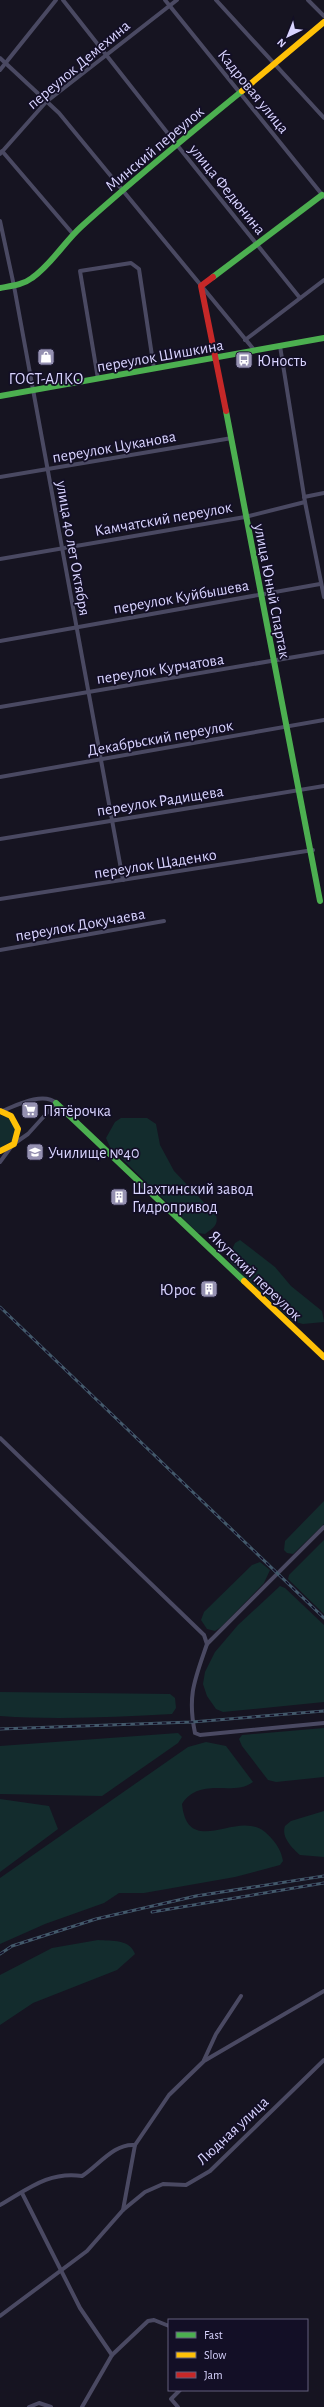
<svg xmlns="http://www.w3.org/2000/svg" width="324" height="2407" font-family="'Alegreya Sans',sans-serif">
<rect width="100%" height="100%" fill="#161421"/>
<g fill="#132c2d">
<polygon points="0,1115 9,1118 15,1129 12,1141 0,1148"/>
<path d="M121,1118H147L156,1124L160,1145L174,1171L216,1215C219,1225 213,1228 205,1234L198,1233L110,1147L106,1138L115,1122Z"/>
<polygon points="240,1240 275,1267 291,1286 322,1311 324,1322 303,1324 292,1321 238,1271 228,1259 235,1243"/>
<polygon points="324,1501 324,1524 293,1554 287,1553 284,1550 285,1541"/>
<polygon points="324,1540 324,1614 288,1579 289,1575"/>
<polygon points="260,1562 270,1570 264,1583 221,1627 215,1631 207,1629 201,1620 204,1612 252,1565"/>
<polygon points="280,1586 285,1588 324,1625 324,1702 223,1712 216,1709 207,1696 203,1684 205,1672 215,1652 238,1625"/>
<path d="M0,1692L170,1694L175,1698L176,1708L172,1714C115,1717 57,1720 0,1716Z"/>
<polygon points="324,1728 324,1777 276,1782 268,1780 242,1746 239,1739 242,1735"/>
<polygon points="178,1733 182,1737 178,1743 102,1796 0,1794 0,1746"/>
<path d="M206,1742L226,1746L253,1782C234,1797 200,1776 182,1804C187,1852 226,1821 251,1826C260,1827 266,1832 272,1839C278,1846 281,1851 283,1861L280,1865L235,1877L144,1893H119L104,1903L45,1924L0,1944V1878L188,1747Z"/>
<polygon points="0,1799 49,1806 58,1829 0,1872"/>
<path d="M324,1811V1857L300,1855C292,1848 281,1837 285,1826L291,1821Z"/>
<path d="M98,1940C112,1941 130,1939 135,1954L117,1970L33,2003L0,2025V1975L52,1948Z"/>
</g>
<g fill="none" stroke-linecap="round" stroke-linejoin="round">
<g stroke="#4a4962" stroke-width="4">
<polyline points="63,0 177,145 300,298"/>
<polyline points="165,0 324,197"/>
<polyline points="216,0 324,118"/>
<polyline points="308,0 324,16"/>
<polyline points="0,58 59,113 255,351"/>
<polyline points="0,70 56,0"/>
<polyline points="2,151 73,234"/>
<polyline points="0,154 46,102 177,0"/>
<polyline points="0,221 14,286 123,880"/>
<polyline points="245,340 324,280"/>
<polyline points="280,346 305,502 324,597"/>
<polyline points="98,379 80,271 131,263 139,269 154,369"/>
<polyline points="0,477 232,438"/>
<polyline points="304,497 324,493"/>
<polyline points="0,559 245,517 305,502"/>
<polyline points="0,641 320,584"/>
<polyline points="0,707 324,652"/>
<polyline points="0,777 324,720"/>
<polyline points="0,839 324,786"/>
<polyline points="0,899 313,850"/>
<polyline points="0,950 164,921"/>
<path d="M2,1111C15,1106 43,1091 56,1103L28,1134L15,1143"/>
<polyline points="0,1162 11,1147"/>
<path d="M0,1438L204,1635L207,1644C195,1679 187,1695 195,1733L200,1735L324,1723"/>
<polyline points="207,1644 324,1527"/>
<polyline points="204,2060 216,2034 241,1996"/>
<polyline points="22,2193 80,2308 112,2355"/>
<path d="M0,2205C28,2189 49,2171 82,2176C99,2165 114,2143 135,2145"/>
<polyline points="123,2210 135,2145 169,2095 204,2061 324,1991"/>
<polyline points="0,2316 87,2251 123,2210 145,2192 163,2184 186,2185 210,2171 324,2060"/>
<polyline points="29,2407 39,2403 51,2407"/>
<polyline points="82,2407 112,2355 148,2321 154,2320 169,2326"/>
<polyline points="178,2407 171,2399 180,2390"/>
</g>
<g stroke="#4caf50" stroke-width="6">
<polyline points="213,277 322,195"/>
<path d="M0,288C11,286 23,285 32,278C52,264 64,242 82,226C134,179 188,135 242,91"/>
<polyline points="0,396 324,338"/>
<polyline points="226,411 320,901"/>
<polyline points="56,1103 244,1281"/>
</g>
<g stroke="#ffc107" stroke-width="6">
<polyline points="242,91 324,22"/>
<polyline points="0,1111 11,1116 18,1129 14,1144 0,1151"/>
<polyline points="244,1281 324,1357"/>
</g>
<polyline stroke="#c62828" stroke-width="6" points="213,277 201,286 226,411"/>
<defs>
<g id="rail">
<polyline points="0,1307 324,1618"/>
<polyline points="0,1729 192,1722 324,1711"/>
<polyline points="152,1912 324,1883"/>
<polyline points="0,1954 12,1946 96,1919 196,1896 324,1876"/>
</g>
</defs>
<use href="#rail" stroke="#43596b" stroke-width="3"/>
<use href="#rail" stroke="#130f26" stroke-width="1.5" stroke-dasharray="4.5" stroke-linecap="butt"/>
</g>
<defs>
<symbol id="shop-square" viewBox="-11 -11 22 22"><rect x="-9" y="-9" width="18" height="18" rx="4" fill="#9591b1" stroke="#130f26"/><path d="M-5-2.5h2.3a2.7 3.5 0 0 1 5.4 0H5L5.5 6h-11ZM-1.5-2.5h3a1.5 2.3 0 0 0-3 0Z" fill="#fff"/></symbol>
<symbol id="bus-square" viewBox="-11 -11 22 22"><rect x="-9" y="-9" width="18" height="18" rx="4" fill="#9591b1" stroke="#130f26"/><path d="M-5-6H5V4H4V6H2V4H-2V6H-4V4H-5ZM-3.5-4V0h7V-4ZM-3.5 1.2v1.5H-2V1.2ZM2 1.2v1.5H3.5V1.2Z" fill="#fff"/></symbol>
<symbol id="supermarket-square" viewBox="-11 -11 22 22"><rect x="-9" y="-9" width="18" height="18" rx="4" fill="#9591b1" stroke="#130f26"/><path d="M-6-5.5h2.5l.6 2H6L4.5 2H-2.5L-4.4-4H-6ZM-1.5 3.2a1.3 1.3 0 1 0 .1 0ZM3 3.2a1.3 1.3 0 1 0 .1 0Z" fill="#fff"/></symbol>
<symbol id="university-square" viewBox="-11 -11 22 22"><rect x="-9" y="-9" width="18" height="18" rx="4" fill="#9591b1" stroke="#130f26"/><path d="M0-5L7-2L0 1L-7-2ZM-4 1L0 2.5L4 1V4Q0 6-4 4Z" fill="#fff"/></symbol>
<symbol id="building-square" viewBox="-11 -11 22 22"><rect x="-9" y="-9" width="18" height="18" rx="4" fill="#9591b1" stroke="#130f26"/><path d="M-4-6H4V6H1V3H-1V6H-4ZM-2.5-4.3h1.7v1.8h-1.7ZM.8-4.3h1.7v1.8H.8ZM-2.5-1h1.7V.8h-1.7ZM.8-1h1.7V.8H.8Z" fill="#fff"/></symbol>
</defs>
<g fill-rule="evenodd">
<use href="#shop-square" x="36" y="347" width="20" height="20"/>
<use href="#bus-square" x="234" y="350" width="20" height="20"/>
<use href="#supermarket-square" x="20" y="1100" width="20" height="20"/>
<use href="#university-square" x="25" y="1142" width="20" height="20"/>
<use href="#building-square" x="109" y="1187" width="20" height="20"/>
<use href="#building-square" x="199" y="1279" width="20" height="20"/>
</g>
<g text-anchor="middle" stroke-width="3.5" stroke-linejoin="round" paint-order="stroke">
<g font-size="16" fill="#d9d4ff" stroke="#130f26">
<text transform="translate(78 64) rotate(-40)" y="6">переулок Демехина</text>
<text transform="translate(254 91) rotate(51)" y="6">Кадровая улица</text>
<text transform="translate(154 148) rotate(-40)" y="6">Минский переулок</text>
<text transform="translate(228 189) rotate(51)" y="6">улица Федюнина</text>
<text transform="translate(160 355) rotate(-10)" y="6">переулок Шишкина</text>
<text transform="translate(114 446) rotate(-10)" y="6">переулок Цуканова</text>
<text transform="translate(163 518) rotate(-10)" y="6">Камчатский переулок</text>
<text transform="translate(74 548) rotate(80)" y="6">улица 40 лет Октября</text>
<text transform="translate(273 591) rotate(79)" y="6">улица Юный Спартак</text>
<text transform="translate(181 596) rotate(-10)" y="6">переулок Куйбышева</text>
<text transform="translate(160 668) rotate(-9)" y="6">переулок Курчатова</text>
<text transform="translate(160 737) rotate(-10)" y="6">Декабрьский переулок</text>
<text transform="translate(160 800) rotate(-9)" y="6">переулок Радищева</text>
<text transform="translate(155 863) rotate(-9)" y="6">переулок Щаденко</text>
<text transform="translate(80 924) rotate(-10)" y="6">переулок Докучаева</text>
<text transform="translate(256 1275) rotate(44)" y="6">Якутский переулок</text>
<text transform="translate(232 2130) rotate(-43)" y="6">Людная улица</text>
</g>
<g font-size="16" fill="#d9d4ff" stroke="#130f26" text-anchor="start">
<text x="257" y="366">Юность</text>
<text x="46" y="384" text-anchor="middle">ГОСТ-АЛКО</text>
<text x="43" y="1116">Пятёрочка</text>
<text x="48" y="1158">Училище №40</text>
<text x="132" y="1194">Шахтинский завод<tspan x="132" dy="18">Гидропривод</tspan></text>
<text x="196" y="1295" text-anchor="end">Юрос</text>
</g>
</g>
<rect x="168" y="2319" width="140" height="72" fill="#130f26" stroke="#625e7d"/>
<rect x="176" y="2332" width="20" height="6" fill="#4caf50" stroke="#625e7d"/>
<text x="204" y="2339" font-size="12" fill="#d9d4ff">Fast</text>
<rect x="176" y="2352" width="20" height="6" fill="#ffc107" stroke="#625e7d"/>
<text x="204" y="2359" font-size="12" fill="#d9d4ff">Slow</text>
<rect x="176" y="2372" width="20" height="6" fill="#c62828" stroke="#625e7d"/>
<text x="204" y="2379" font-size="12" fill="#d9d4ff">Jam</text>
<g transform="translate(288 36) rotate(223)" stroke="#130f26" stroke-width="3" paint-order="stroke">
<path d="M0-3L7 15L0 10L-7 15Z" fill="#d9d4ff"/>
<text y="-6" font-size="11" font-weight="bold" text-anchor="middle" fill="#d9d4ff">N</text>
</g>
</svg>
